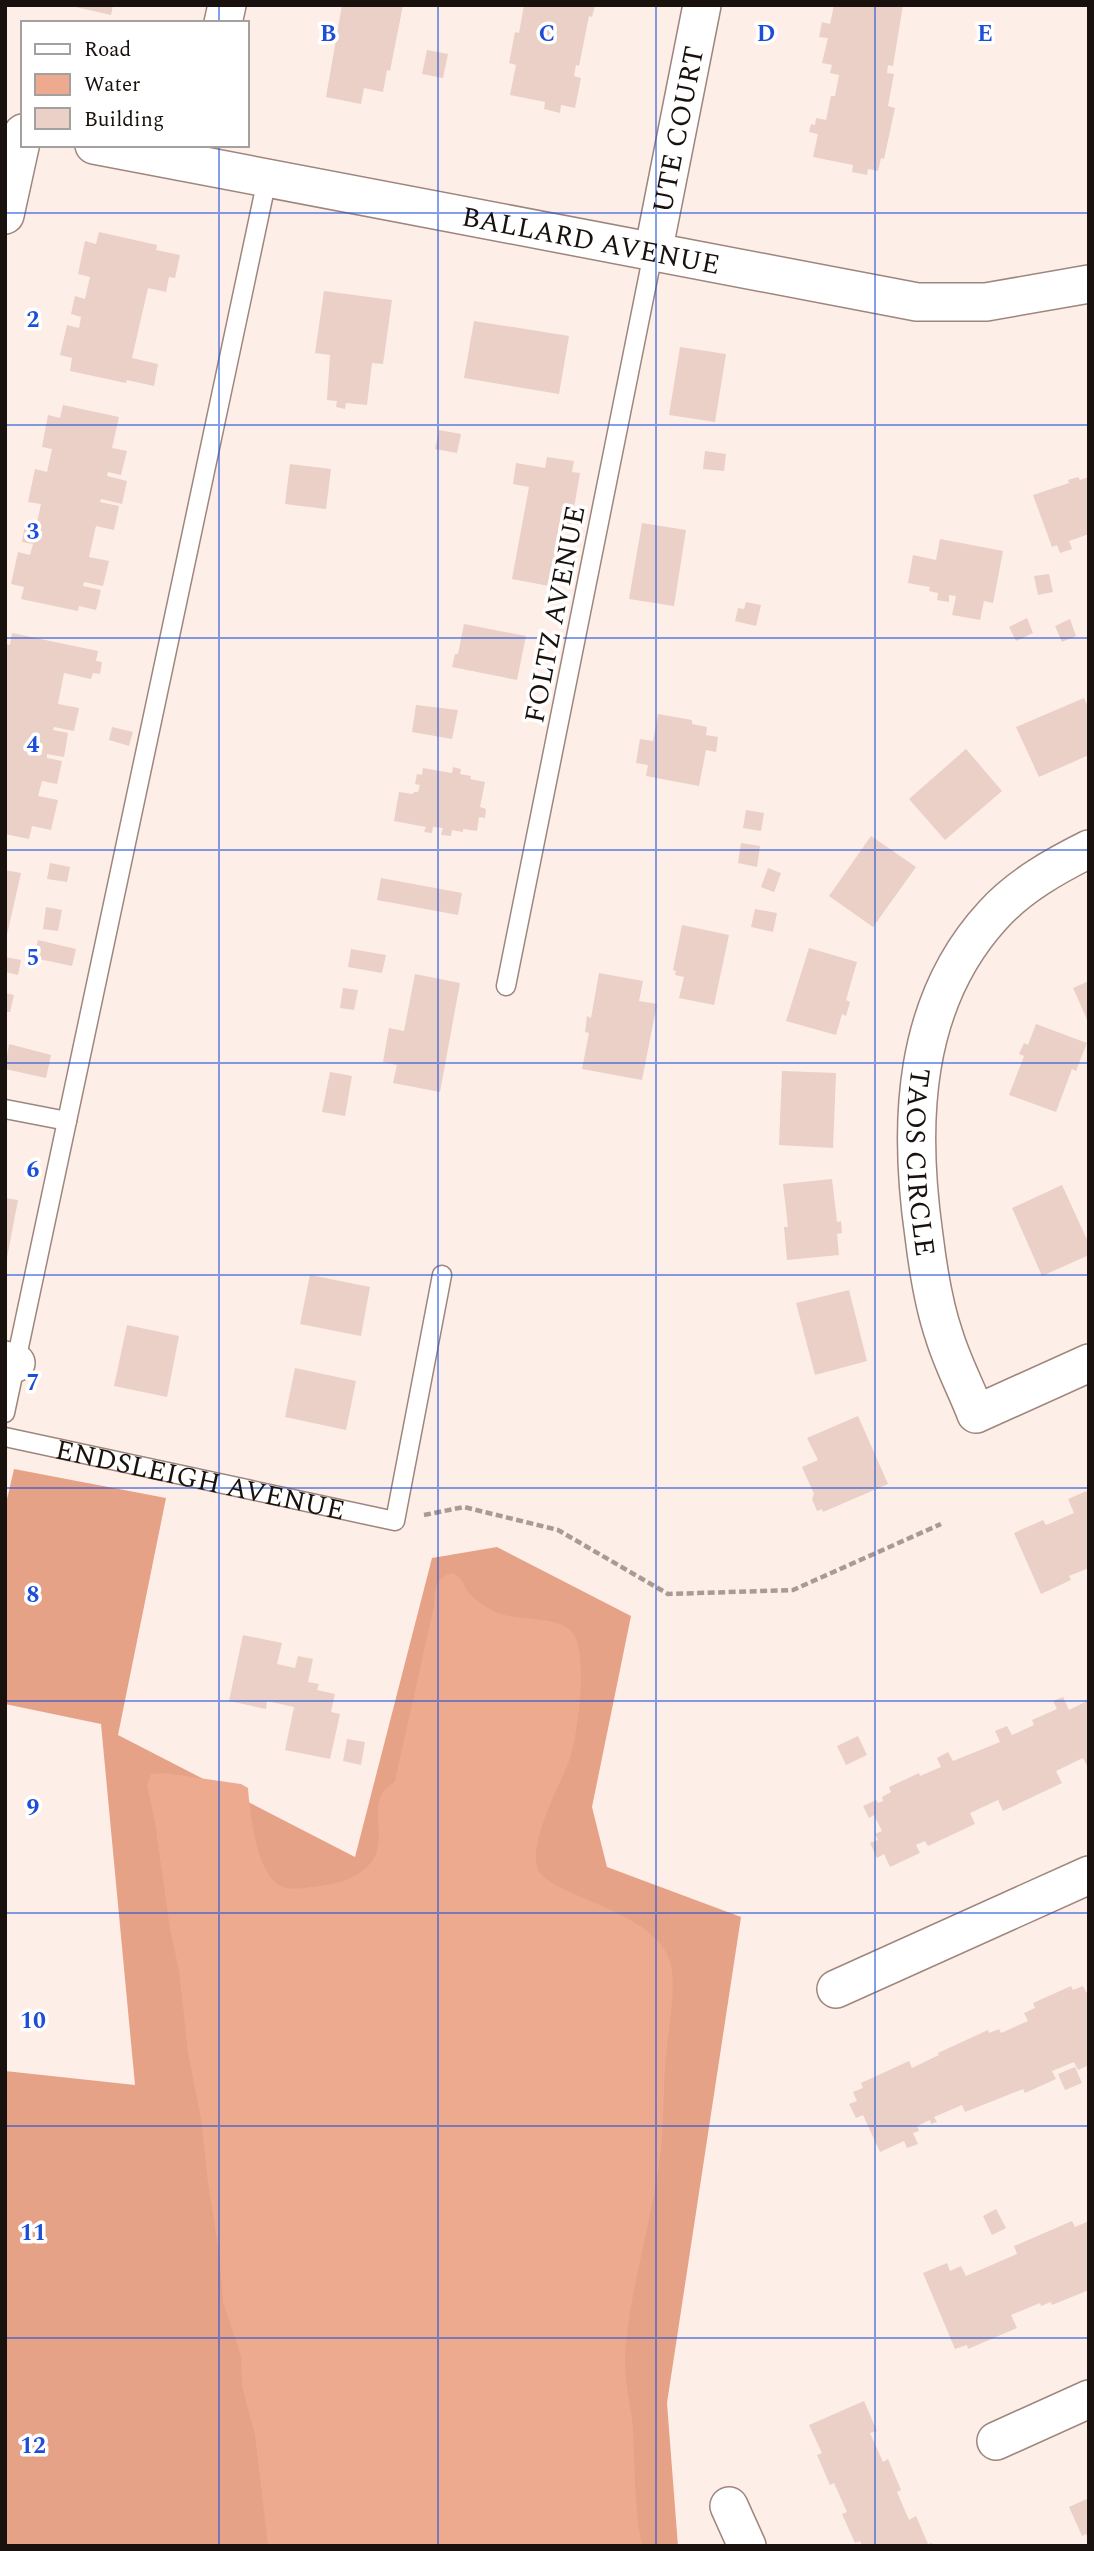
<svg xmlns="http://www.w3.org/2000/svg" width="1094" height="2551" font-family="Spectral,serif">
<rect width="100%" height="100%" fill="#feeee8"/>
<polygon fill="#e6a287" points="14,1469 166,1498 118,1735 355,1857 432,1558 497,1547 631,1616 592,1807 607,1867 741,1917 667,2403 678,2546 5,2546 5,2071 135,2085 101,1724 5,1704 5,1508"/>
<path fill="#eeaa8f" d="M452,1573C463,1577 463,1586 470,1594C475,1600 486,1607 493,1611C515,1622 552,1615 570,1630C590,1647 578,1734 570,1758C560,1786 530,1837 537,1867C545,1898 666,1909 672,1971C675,1999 668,2028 666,2056C663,2087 664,2118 661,2148C655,2203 639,2257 630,2312C628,2328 625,2346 625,2363C625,2386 632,2409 633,2431C635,2469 634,2508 642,2546L268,2545L255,2435L242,2386L241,2356L223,2302L219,2253L208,2182L201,2119L188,2052L179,1970L170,1929L155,1822L147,1786L151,1774L164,1773L241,1784L248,1788C250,1812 256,1877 283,1887C294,1891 309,1887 320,1886C336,1884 354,1879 366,1868C391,1846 369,1816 383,1792C386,1788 392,1784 395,1781L434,1606C434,1591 436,1577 452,1573Z"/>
<g fill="#ead0c6">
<polygon points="67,5 113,5 111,15"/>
<polygon points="342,5 403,5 390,71 387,70 383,92 364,88 361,104 326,97"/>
<polygon points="524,5 595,5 592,17 589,16 579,66 576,65 574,76 581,78 575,108 561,105 560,113 544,109 545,102 510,95 516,65 509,63 515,32 519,33"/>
<polygon points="834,5 903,5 893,66 888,65 887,73 894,74 888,106 895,108 884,159 881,158 878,171 868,169 867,175 852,172 853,165 813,157 818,134 809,132 811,124 815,125 816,118 826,120 831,96 835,96 839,75 830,73 832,65 822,63 828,38 819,37 822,22 830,24"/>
<polygon points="427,50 448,54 443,78 422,74"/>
<polygon points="99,232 157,245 156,250 180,255 175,278 169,277 166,292 148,288 132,358 158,364 154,386 127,380 126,383 70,371 72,358 60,355 67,325 79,328 81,317 71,314 75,296 85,299 90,277 78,274 85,241 96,244"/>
<polygon points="324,291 392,300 383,364 372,363 367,405 346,403 345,409 336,407 337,401 327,400 330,355 315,353"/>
<polygon points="474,321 569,336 559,394 464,378"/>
<polygon points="680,347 726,354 715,422 669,415"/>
<polygon points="63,405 119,417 112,448 127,451 121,475 108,472 107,476 127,481 122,504 101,499 100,502 119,506 114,530 96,526 89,557 109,561 103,586 84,582 83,586 101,590 96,610 79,606 78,611 21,599 24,587 11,584 18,552 30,555 33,544 22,542 25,525 36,527 41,504 28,502 35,469 47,472 52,449 42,447 48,415 60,418"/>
<polygon points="439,430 461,434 457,453 435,449"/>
<polygon points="705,451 726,454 724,471 703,469"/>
<polygon points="547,457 574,461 572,472 580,473 570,531 559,529 549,586 512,579 529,487 513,484 516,463 545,468"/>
<polygon points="290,464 331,469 326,509 285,504"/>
<polygon points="1078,477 1080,480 1089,477 1089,534 1069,541 1072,549 1060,553 1057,545 1052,547 1033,495 1069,483 1068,480"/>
<polygon points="642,523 686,530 674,606 629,599"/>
<polygon points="940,539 1003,551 993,603 984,601 980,620 952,615 956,596 949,595 949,602 937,600 938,593 929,591 930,587 908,583 913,555 936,560"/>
<polygon points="1049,574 1053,592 1038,595 1034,576"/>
<polygon points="746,602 761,605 756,626 735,621 738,608 744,609"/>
<polygon points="1027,618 1033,633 1016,641 1009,627"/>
<polygon points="1070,619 1076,636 1062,642 1055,626"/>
<polygon points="464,624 526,636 517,680 452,667 455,654 458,654"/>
<polygon points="12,633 98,651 96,661 102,662 100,674 93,673 91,679 64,673 58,704 79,708 74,731 54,727 53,730 68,733 64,757 47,754 47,758 62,761 57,784 42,781 38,796 58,800 51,830 32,826 29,839 5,834 5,644 10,645"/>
<polygon points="1084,698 1089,709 1089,755 1039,777 1016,727"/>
<polygon points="416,705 458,710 452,739 412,732"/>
<polygon points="658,714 692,720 692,724 707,727 706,735 718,737 716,752 706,750 699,786 646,776 648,765 636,763 640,739 653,741"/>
<polygon points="112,727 133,732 129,746 109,740"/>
<polygon points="966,749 1002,791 945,840 909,799"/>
<polygon points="453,767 461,769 460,774 471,776 470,779 485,782 480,807 486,809 485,818 479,817 477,831 463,829 463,832 452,830 451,836 441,835 443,828 433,827 432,833 424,832 426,827 394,821 399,792 413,794 414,792 418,792 420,785 415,784 417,774 422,775 423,768 452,773"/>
<polygon points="746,810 764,813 761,831 743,828"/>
<polygon points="871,836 916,867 873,927 829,896"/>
<polygon points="741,843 760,846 757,867 738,863"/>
<polygon points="50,863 70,867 67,882 47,879"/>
<polygon points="768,868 781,873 774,892 761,887"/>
<polygon points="5,870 21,873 6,939 5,939"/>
<polygon points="381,878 462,893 458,915 377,900"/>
<polygon points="46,907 62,910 58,931 43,929"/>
<polygon points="755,909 777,913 773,932 751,927"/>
<polygon points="682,925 729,935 714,1005 679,998 684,977 675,975 676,971 673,970"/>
<polygon points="38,940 76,949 72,966 34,958"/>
<polygon points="809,948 857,962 846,1000 850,1002 846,1016 842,1014 836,1035 786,1021"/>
<polygon points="351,949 386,955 382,973 348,967"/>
<polygon points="5,957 21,960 18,975 5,972"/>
<polygon points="599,973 643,981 639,1001 657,1004 642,1080 582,1069 589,1033 585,1032 587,1016 591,1018"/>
<polygon points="415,974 460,983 440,1092 393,1083 397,1065 383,1062 389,1028 404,1031"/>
<polygon points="1089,981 1089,1024 1073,988"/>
<polygon points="343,988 358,990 354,1010 340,1008"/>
<polygon points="5,993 14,995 10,1012 5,1012"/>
<polygon points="1036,1024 1087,1043 1076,1071 1072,1069 1056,1112 1009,1095 1024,1056 1019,1054 1024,1043 1028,1045"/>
<polygon points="9,1044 51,1055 46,1078 5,1069"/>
<polygon points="782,1071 836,1073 833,1148 779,1145"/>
<polygon points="330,1072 352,1076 345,1116 322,1112"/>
<polygon points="832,1179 837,1222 841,1221 842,1233 837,1234 839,1255 787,1260 784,1227 788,1227 783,1184"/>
<polygon points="1062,1185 1089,1244 1089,1255 1042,1276 1012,1208"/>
<polygon points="5,1198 18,1200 7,1258 5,1258"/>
<polygon points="310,1275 370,1287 361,1336 300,1324"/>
<polygon points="849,1290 867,1361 815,1375 796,1303"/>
<polygon points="127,1325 179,1336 167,1397 114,1386"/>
<polygon points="295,1368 356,1381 346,1430 285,1417"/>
<polygon points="858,1416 888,1484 823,1512 822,1509 817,1511 812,1499 814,1494 802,1467 818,1460 807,1438"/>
<polygon points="1089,1490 1089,1568 1069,1576 1071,1580 1041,1594 1014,1533 1043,1520 1046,1525 1074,1513 1068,1499"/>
<polygon points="243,1635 282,1643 277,1664 295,1668 298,1656 313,1659 308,1682 319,1684 317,1690 335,1694 331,1712 340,1714 330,1759 285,1750 294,1707 267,1701 266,1709 229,1701"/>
<polygon points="1063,1697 1069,1710 1089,1700 1089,1770 1083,1758 1056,1771 1062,1783 1003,1811 998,1800 970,1813 975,1824 928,1846 925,1841 916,1845 920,1853 890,1867 884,1854 877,1858 870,1843 878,1840 875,1834 882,1831 874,1815 869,1818 863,1806 876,1800 878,1803 883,1801 882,1797 891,1792 889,1787 919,1773 920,1776 941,1767 937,1758 948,1752 953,1761 1000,1742 995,1731 1007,1726 1012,1735 1034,1725 1032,1720 1057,1709 1053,1701"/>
<polygon points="858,1736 867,1755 846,1765 837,1746"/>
<polygon points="347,1739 365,1742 361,1765 343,1761"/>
<polygon points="1071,1986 1073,1990 1083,1986 1086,1992 1089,1991 1089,2065 1078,2070 1074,2062 1052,2071 1056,2079 1025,2093 1023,2089 965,2112 962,2105 934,2117 937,2122 931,2124 930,2120 917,2126 919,2131 913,2133 918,2144 907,2148 904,2141 880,2152 863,2115 856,2118 849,2104 857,2101 853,2092 863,2088 861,2083 909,2061 912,2068 939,2055 938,2053 988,2030 989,2033 999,2029 1001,2033 1028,2021 1024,2013 1035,2008 1033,2003"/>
<polygon points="1075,2067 1082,2083 1065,2090 1058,2074"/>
<polygon points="996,2209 1006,2228 992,2235 983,2216"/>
<polygon points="1072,2221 1075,2227 1089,2221 1089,2290 1052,2305 1051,2302 1041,2306 1040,2303 1011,2315 1017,2328 968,2349 967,2345 955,2349 923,2273 947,2263 950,2271 961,2266 966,2276 1017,2254 1014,2246"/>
<polygon points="864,2401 877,2431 870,2433 883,2462 888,2459 901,2490 897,2492 909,2520 916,2516 928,2544 932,2543 934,2546 862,2546 860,2541 855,2543 842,2514 847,2512 834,2483 830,2485 817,2455 822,2453 809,2425"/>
<polygon points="1089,2498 1089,2540 1086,2534 1082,2536 1069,2507"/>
</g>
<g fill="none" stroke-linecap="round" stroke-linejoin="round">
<defs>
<g id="lane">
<polyline points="506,986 653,253"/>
<polyline points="5,1109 67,1121"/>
<polyline points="5,1413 267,179"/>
<path id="s1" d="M5,1437L395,1521L442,1275"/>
</g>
<g id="street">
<polyline points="223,23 227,5"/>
<path id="s2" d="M94,145L917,302H986L1089,284"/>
<polyline points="5,215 23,133"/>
<path id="s3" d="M653,253L702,5"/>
<path id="s4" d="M1089,849C1055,866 1019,886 993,915C912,1003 908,1124 924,1236C928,1269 933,1303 944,1335C952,1362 966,1388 976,1414L1089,1363"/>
<polyline points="5,1360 16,1363"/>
<polyline points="836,1989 1089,1875"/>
<polyline points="996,2441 1089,2399"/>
<polyline points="729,2506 747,2546"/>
</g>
</defs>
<use href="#lane" stroke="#9e867d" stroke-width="21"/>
<use href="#street" stroke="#9e867d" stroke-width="40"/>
<polyline stroke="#a89b95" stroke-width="4.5" stroke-dasharray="7 3.5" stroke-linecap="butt" points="424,1515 464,1507 558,1530 668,1594 793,1590 941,1524"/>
<use href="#lane" stroke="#fff" stroke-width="18"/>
<use href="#street" stroke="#fff" stroke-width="37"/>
</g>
<path fill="none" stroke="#1d4ed8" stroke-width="2" stroke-opacity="0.55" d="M219,5V23M438,5V2546M656,5V2546M875,5V2546M219,145V2546M5,213H1089M5,425H1089M5,638H1089M5,850H1089M5,1063H1089M5,1275H1089M5,1488H1089M5,1701H1089M5,1913H1089M5,2126H1089M5,2338H1089"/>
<g text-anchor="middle" stroke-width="7" stroke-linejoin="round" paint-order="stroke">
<g font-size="28" fill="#19110d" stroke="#fff">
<text dy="10" stroke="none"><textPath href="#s3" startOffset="126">UTE COURT</textPath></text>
<text dy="10" stroke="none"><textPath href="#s2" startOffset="506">BALLARD AVENUE</textPath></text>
<text transform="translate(554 614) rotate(-79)" y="10">FOLTZ AVENUE</text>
<text dy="10" stroke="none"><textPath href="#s4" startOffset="383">TAOS CIRCLE</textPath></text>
<text dy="10" stroke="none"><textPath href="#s1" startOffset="200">ENDSLEIGH AVENUE</textPath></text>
</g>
</g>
<g font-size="23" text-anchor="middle" font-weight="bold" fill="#1d4ed8" stroke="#fff" stroke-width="7" stroke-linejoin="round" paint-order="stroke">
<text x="328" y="41">B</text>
<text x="547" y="41">C</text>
<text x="766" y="41">D</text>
<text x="985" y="41">E</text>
<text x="33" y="327">2</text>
<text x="33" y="539">3</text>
<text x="33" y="752">4</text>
<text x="33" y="965">5</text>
<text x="33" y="1177">6</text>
<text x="33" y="1390">7</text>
<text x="33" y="1602">8</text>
<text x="33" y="1815">9</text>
<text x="33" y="2028">10</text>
<text x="33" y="2240">11</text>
<text x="33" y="2453">12</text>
</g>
<rect width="1094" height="2551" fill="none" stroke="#19110d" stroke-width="14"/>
<rect x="21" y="21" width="228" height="126" fill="#ffffff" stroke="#a3a09e" stroke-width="2"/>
<rect x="35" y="44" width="35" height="10" fill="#ffffff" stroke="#a3a09e" stroke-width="2"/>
<text x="84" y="56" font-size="21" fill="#19110d">Road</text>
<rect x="35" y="74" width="35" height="21" fill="#eeaa8f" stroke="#a3a09e" stroke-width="2"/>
<text x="84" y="91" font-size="21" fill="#19110d">Water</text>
<rect x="35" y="108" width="35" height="21" fill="#ead0c6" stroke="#a3a09e" stroke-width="2"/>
<text x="84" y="126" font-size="21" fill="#19110d">Building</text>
</svg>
